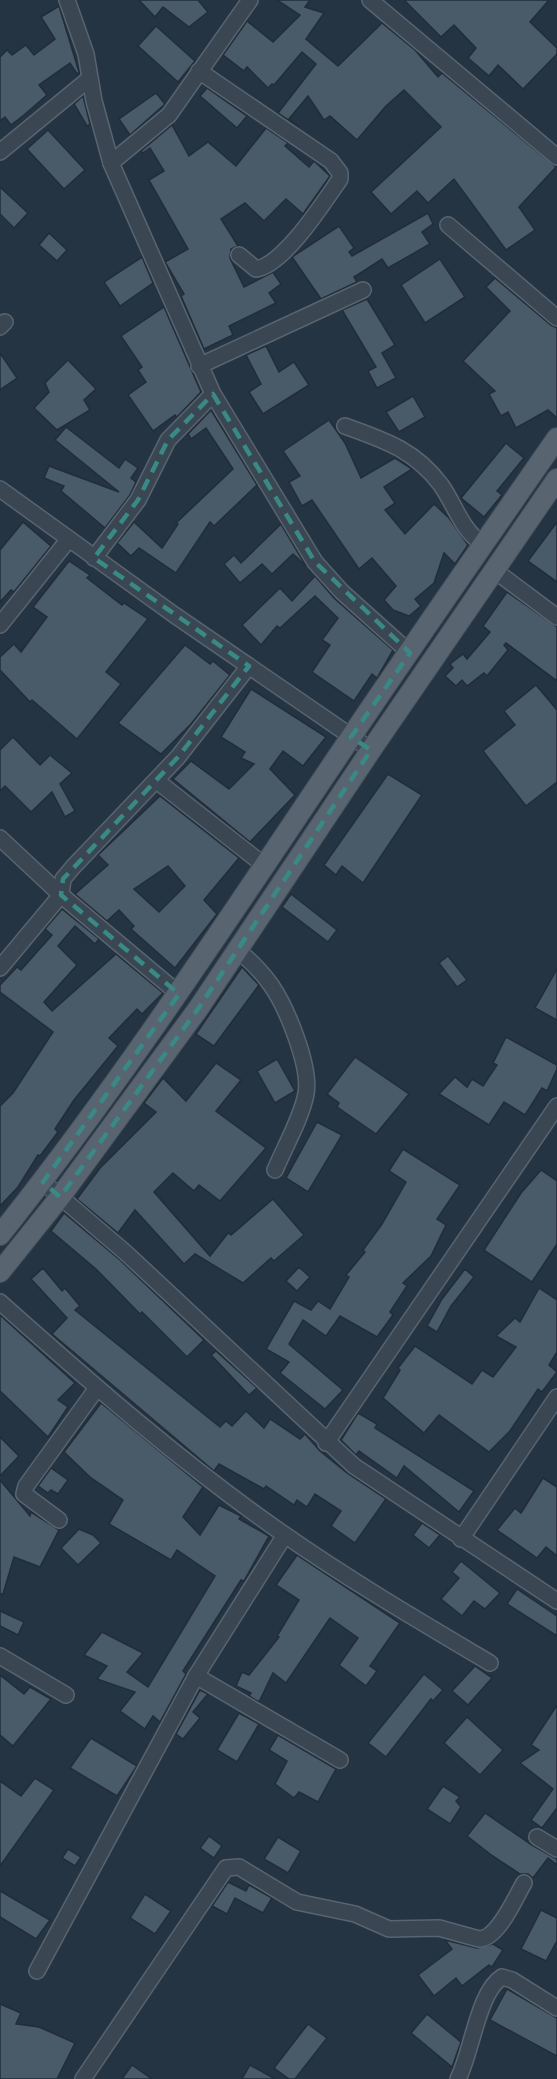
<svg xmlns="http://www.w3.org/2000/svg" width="557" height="2079" font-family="'Noto Sans',sans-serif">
<rect width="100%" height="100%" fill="#253442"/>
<g fill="#495a68" stroke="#212d39" stroke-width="1.5" fill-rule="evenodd">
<polygon points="139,0 198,0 208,12 189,27 163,7 155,17"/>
<polygon points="277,0 310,0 305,7 324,13 306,39 338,66 382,23 415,50 438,77 442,73 556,167 519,207 535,230 506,250 454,179 428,203 417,191 391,214 371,192 441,127 404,90 386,106 357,140 330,116 324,120 308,96 289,119 299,127 278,113 316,64 302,52 274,85 272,84 268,88 247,67 244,71 223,55 247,21 273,42 300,15"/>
<polygon points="404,0 549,0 530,22 557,48 557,54 523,89 498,65 489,76 468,58 476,48 454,25 441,37"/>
<polygon points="59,6 79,72 77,74 70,63 39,85 47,95 24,115 11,125 5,117 0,121 0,57 7,50 12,55 26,45 34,55 55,39 41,17"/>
<polygon points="156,26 195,61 178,82 138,46"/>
<polygon points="207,88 247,116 237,128 200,96"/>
<polygon points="156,93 165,104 130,135 119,119"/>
<polygon points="83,96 90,124 87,126 74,104"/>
<polygon points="172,125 189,156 208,142 236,166 266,128 288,143 285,146 309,167 314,161 330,176 303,214 286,199 264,221 245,203 221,219 238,246 231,249 230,258 244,287 273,272 281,284 269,293 276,303 229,326 233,335 204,349 181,296 184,294 165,262 188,249 149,180 164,171 150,148 143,153 141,151"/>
<polygon points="48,130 85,170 64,189 27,149"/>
<polygon points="0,187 28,213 14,228 0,214"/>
<polygon points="428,213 433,224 422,232 430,244 388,268 382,259 354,277 357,282 321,299 292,257 339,226 354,248 349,252 352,256"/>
<polygon points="49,233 67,250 57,261 39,245"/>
<polygon points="142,257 153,283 120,306 104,282"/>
<polygon points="440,259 465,297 425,323 401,285"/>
<polygon points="495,278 551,325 557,328 557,418 548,410 516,428 508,412 501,416 489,394 495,391 463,361 510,311 486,287"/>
<polygon points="367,299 395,345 382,353 396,378 377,388 368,371 376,367 342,310"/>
<polygon points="164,307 201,392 177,417 175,415 153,431 128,395 146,382 138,370 142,367 121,336"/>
<polygon points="266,346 279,372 294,362 309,385 263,414 249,392 261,384 246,355"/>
<polygon points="0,353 17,378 0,390"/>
<polygon points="68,360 96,389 84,400 90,410 57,430 34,408 49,392 45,383"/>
<polygon points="413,396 425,417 399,432 386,412"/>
<polygon points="211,410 257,485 214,526 210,522 176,573 139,548 131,556 117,543 134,522 162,548 178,524 176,523 233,469 206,428 191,439 188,434"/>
<polygon points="329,420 345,443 361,478 395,458 412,469 384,487 395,503 385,510 405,534 434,504 449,518 468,545 455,564 444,553 434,583 415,599 421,606 409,616 393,610 384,600 396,586 372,558 359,569 312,500 302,506 289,482 300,476 283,451"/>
<polygon points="66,427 119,468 125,459 138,468 131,478 136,482 130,495 105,528 61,491 64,486 44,478 49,466 119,492 55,440"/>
<polygon points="506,443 524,458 497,491 502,495 484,517 461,498"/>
<polygon points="23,522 51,546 14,592 11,590 0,602 0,550"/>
<polygon points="557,522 557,582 528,561"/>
<polygon points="281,524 306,566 293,554 272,574 262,564 240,583 224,564 234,555 241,563"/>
<polygon points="69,561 90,575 87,578 122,605 124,603 148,619 106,672 121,684 77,739 32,700 30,702 0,670 0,657 14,644 21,652 47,617 33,607"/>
<polygon points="315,576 335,599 393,650 377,678 372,674 354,701 312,672 330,645 322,640 338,618 315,596 280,628 277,626 261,645 242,625 280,588 292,601"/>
<polygon points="507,592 557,627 557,681 506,643 504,645 508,650 487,676 484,673 467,686 462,680 456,686 445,676 453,668 450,664 463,654 467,659 490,632 483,626"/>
<polygon points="185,645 210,664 213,661 230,675 191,724 161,754 118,723"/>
<polygon points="536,685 557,710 557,782 526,806 483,751 515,725 504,711"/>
<polygon points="251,689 326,737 303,766 283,751 270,769 295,795 250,842 173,779 191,761 229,789 254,764 241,758 245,752 221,737"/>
<polygon points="13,737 40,765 50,755 72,773 60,784 75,811 65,817 52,792 31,812 5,786 0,791 0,750"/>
<polygon points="388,774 422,795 363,883 342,866 336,875 324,865"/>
<path d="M160,796L239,858L204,900L217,914L175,968L131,929L134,926L119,910L107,921L75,894L108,865L98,855ZM168,866L185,886L159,912L134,889Z"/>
<polygon points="291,894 337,930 328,942 282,907"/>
<polygon points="62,909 99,939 95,944 75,926 58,946 77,965 44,1002 52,1011 116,954 163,993 142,1014 137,1009 109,1038 118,1046 74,1100 55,1129 58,1132 40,1156 38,1155 18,1187 0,1206 0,1106 13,1093 53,1032 0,992 0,985 17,967 21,970 52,935 45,929"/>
<polygon points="448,956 467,980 457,987 439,963"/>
<polygon points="242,967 259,985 214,1046 196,1034"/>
<polygon points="557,969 557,1020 535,1008"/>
<polygon points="506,1037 557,1065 557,1069 547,1091 542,1088 525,1115 504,1102 489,1125 439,1094 455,1077 467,1087 472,1079 483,1086 497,1065 493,1063"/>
<polygon points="355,1057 409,1094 376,1134 337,1107 339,1103 327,1094"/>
<polygon points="277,1059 295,1091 275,1103 257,1071"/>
<polygon points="216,1063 241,1080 216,1111 266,1148 220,1201 199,1185 194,1191 173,1173 154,1192 210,1256 228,1233 231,1235 273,1199 304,1235 274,1261 271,1258 243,1283 195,1254 184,1264 135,1210 118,1233 77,1199 100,1168 156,1112 144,1103 163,1078 186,1101"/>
<polygon points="317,1122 342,1135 308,1192 286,1178"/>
<polygon points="403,1149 460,1185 437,1219 446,1225 431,1256 403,1283 407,1286 390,1312 393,1315 377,1337 340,1316 326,1336 303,1320 289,1344 343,1390 325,1409 280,1373 289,1362 266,1349 294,1301 311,1310 318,1301 330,1309 349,1277 346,1275 365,1252 363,1250 382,1224 406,1182 389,1171"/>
<polygon points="541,1170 557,1181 557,1244 532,1282 484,1250 521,1193"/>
<polygon points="64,1213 120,1260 204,1340 187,1357 142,1312 140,1314 96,1269 51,1231"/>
<polygon points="299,1267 310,1277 297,1291 286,1281"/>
<polygon points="43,1268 62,1291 65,1288 80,1306 75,1310 220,1427 226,1421 232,1426 246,1411 264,1428 270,1419 300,1439 305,1434 320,1451 347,1473 386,1499 355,1543 331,1526 341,1511 315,1494 307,1507 297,1500 294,1505 266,1486 264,1489 219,1464 214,1471 52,1334 67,1318 31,1279"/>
<polygon points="465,1269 474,1277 451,1306 437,1332 427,1326 442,1299"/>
<polygon points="539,1288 557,1300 557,1352 549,1365 557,1372 542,1392 538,1389 510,1431 489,1452 439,1415 424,1433 383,1398 400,1370 398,1368 415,1346 472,1384 482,1370 493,1377 516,1347 496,1336 515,1318 520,1322"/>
<polygon points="0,1315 75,1383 58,1400 68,1407 48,1437 0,1391"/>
<polygon points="216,1351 257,1388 249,1395 211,1355"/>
<polygon points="101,1403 203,1487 183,1517 200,1535 219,1505 241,1516 239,1519 269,1536 244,1581 241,1580 183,1671 186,1674 160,1722 153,1716 145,1729 120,1711 135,1692 97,1679 107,1666 84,1655 102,1632 143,1653 127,1672 148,1687 215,1576 177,1550 171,1560 109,1524 123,1500 90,1477 64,1452"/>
<polygon points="358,1413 377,1424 375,1428 474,1491 459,1512 404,1466 397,1478 359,1451 356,1455 341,1440"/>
<polygon points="0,1437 19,1456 0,1476"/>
<polygon points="51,1468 68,1480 58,1494 51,1490 48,1493 38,1486"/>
<polygon points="543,1478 557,1487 557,1556 546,1547 537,1558 497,1530 515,1508 521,1513"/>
<polygon points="0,1480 30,1516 31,1512 59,1530 40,1567 14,1557 3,1594 0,1594"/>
<polygon points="422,1523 440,1535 429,1548 413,1535"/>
<polygon points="79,1529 93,1535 101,1543 78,1565 61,1548"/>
<polygon points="297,1555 400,1623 370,1666 377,1671 366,1686 339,1665 358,1638 330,1618 286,1683 273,1673 259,1702 249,1696 251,1693 236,1686 242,1672 249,1675 279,1637 277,1636 299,1600 276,1585"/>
<polygon points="461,1561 500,1593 485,1609 474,1601 462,1616 441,1599 459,1578 452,1572"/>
<polygon points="517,1589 557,1616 557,1636 507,1604"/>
<polygon points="0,1611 24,1622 18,1635 0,1626"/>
<polygon points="475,1666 492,1678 468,1705 452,1691"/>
<polygon points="424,1674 443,1690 433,1701 431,1699 386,1757 368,1743"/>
<polygon points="0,1675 24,1694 30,1687 51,1699 13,1746 0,1735"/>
<polygon points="200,1690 208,1694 193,1712 200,1718 183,1739 176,1734"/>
<polygon points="557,1705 557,1808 542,1828 531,1820 553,1789 520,1763 539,1750 531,1745"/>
<polygon points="239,1713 259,1724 237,1762 217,1750"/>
<polygon points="467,1717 503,1750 480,1775 444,1743"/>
<polygon points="278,1735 336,1769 318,1802 299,1792 294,1798 275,1784 287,1761 269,1750"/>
<polygon points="91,1738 137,1766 117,1796 70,1768"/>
<polygon points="35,1778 54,1790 0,1866 0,1781 21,1796"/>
<polygon points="443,1786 460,1797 456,1801 461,1807 450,1824 427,1809"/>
<polygon points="485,1813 532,1845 557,1859 557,1865 548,1858 533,1878 528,1874 520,1874 490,1854 467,1836"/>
<polygon points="209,1836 222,1846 214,1858 200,1848"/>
<polygon points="278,1837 301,1851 288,1873 264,1859"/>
<polygon points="68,1849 81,1857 75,1866 62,1858"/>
<polygon points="228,1882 246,1891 249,1885 272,1898 263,1913 235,1898 227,1914 212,1906"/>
<polygon points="0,1891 50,1920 36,1939 0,1917"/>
<polygon points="145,1894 171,1911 155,1934 130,1918"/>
<polygon points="541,1910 557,1918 557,1941 546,1961 521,1949"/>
<polygon points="445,1940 477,1948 493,1944 503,1950 492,1967 489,1965 462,1986 456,1978 434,1996 418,1975 452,1949"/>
<polygon points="507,1989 557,2018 557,2056 490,2020"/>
<polygon points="0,2004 21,2013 16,2024 39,2027 75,2043 57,2079 0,2079"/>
<polygon points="427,2014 461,2042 452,2067 411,2033"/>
<polygon points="308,2024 327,2038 295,2079 289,2079 274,2068"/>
<polygon points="132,2065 152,2079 122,2079"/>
<polygon points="250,2065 275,2079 242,2079"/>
</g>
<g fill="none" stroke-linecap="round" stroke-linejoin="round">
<defs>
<g id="minor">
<polyline points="67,0 86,54 94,101 111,163 213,394 315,562 342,592 410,653"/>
<polyline points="370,0 557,157"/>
<path d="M199,71L331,161L340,173V179C324,202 284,265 256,269L239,255"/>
<polyline points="0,152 89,79"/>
<polyline points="111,163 169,115 250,0"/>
<polyline points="448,225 557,318"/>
<polyline points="0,327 5,322"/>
<polyline points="199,366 363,290"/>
<path d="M345,426C384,440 415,450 441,485C457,508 459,526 483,545"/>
<polyline points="0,489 173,614 371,750"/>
<polyline points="94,558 138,500 168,440 213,394"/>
<polyline points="494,570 557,617"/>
<polyline points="0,625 69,539"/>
<polyline points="157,781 265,866"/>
<polyline points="0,838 61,895 179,994"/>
<path d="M236,949C250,960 261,971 271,985C287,1008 311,1067 306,1094C301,1119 285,1146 275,1170"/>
<polyline points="0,968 61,895 63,879 73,867 178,757 249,666"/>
<polyline points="43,1182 126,1253 354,1466 557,1601"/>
<path d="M0,1302C92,1384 184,1465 285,1535C351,1581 421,1622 490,1663"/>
<polyline points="326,1443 557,1106"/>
<polyline points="59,1520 24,1494 26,1486 97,1388"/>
<polyline points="461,1539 557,1397"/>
<polyline points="0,1656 66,1695"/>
<polyline points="196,1676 340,1760"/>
<polyline points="537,1837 557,1849"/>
<polyline points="37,1971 196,1676 285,1535"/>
<path d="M83,2079L226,1868L239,1867L297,1902L355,1914L389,1929L439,1928L479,1939C498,1939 515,1898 524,1883"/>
<path d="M458,2079C472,2052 478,1992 502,1977L512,1980L557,2008"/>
</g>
<g id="major">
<path d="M0,1235C126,1077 236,907 349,740C417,639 487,539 557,438"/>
<polyline points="0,1272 60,1197 198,1009 371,750 557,479"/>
</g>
</defs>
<use href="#minor" stroke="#58646f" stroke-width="18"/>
<use href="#major" stroke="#444f5b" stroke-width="22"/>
<use href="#minor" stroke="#3a4651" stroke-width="15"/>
<use href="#major" stroke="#586571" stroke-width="20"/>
</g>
<path fill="none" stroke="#398986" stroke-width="4.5" stroke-dasharray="12 8" stroke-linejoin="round" d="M213,394L315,562L410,653L351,737L371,750L198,1009L60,1197L43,1182L179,994L61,895L63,879L178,757L249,666L94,558L138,500L168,440Z"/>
</svg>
